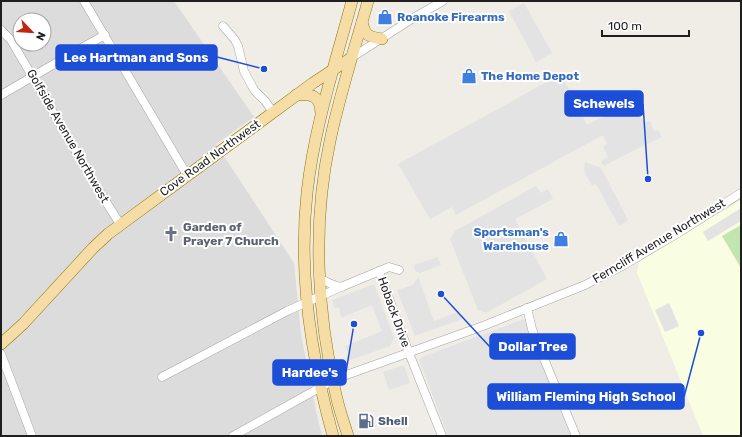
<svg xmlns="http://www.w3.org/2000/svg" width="742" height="437" font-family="Rubik,sans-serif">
<rect width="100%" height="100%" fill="#efede6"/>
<path fill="#dddcdc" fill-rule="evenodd" d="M1,1H174L254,117L216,144L294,263L301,334L316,411L322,436H1ZM20,20H44V44H20Z"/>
<polygon fill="#f9fde1" points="741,200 741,436 703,436 637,273 639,262"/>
<polygon fill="#c3e5b0" points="741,225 741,268 722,236"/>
<g fill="#e3e3e3">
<polygon points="524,3 552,53 536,62 509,11"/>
<polygon points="561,74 587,125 633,101 644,123 650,121 654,131 658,130 662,137 631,152 604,166 601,163 604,159 608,157 603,147 607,144 603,135 456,215 452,207 430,219 398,164"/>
<polygon points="585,162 601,168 628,220 619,226 596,184 592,186 585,173 584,169"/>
<polygon points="536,186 541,193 548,189 553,199 515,219 547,279 486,313 478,310 450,239 455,231"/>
<polygon points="741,208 741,221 708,241 703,232"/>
<polygon points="438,257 441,265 420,273 415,271 414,265"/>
<polygon points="418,277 434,321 458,312 461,315 462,319 415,336 397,290 413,285"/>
<polygon points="374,284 394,338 390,346 348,361 346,358 349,355 345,346 382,331 372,305 341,318 339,307 335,308 332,300"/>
<polygon points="669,303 679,326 665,332 655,310"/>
<polygon points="524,319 571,436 448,436 419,360 422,357"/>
<polygon points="404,365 410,383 389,390 383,372"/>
</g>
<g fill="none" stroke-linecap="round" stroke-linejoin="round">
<defs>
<g id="minor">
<polyline points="84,1 171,148 187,175"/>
<polyline points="223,26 235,40 238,46 244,71 252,86 255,91 265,101 273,112"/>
<polyline points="1,30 11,40 96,186 120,224"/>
<polyline points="351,58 415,17 443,1"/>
<polyline points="1,95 85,46 105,35"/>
<polyline points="379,271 409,353 442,436"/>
<path d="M320,278C327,283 333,285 341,287"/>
<polyline points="527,308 532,329 535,337 576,436"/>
<polyline points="1,354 32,436"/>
<polyline points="162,377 287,311 341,287 389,267 399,270"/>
<polyline points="233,436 321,387 338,378 483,326 585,285 624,265 678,233 741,193"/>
</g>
<g id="major">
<path d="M362,22C365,36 369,37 382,39"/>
<path d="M296,95C312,94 320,95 321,113"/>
<polyline points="1,344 23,324 93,248 108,234 313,83 351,58"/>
<path d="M333,436C311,357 298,275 307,193C314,128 335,64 352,1"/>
<path d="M348,436C344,423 339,409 336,395C317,313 312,224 330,141C340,93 355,48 368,1"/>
</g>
</defs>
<use href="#minor" stroke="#a3a3a3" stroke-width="9"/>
<use href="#major" stroke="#8e740c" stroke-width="12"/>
<use href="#minor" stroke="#fff" stroke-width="8"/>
<use href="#major" stroke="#f5dda5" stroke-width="11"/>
</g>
<defs>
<symbol id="shop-bare" viewBox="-9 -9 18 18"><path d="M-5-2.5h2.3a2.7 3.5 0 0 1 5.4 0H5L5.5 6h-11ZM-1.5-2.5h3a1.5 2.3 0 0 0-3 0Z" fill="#3f7fe0" stroke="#fff" stroke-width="2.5" paint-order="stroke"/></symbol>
<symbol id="church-bare" viewBox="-9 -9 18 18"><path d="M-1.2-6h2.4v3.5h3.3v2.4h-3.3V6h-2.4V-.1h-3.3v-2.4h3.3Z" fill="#6b7280" stroke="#fff" stroke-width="2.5" paint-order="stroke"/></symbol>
<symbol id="fuel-bare" viewBox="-9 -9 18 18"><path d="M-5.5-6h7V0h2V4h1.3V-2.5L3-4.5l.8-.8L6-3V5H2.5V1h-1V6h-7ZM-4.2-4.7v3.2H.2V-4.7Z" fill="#5c6f8a" stroke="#fff" stroke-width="2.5" paint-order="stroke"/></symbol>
</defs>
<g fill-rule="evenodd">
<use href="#shop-bare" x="374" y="6" width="22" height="22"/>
<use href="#shop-bare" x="458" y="65" width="22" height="22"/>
<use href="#church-bare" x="160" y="223" width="22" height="22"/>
<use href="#shop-bare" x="550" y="228" width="22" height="22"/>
<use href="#fuel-bare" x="355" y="410" width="22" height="22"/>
</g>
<g text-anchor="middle" stroke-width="4" stroke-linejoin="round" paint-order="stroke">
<g font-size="12" font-weight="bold" fill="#366cbe" stroke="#fff" text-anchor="start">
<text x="397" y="21">Roanoke Firearms</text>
<text x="481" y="80">The Home Depot</text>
<text x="549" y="236" text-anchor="end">Sportsman's<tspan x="549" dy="14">Warehouse</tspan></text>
</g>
<g font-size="12" fill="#1f1f1f" stroke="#fff">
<text transform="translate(68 136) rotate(60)" y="4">Golfside Avenue Northwest</text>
<text transform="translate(210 158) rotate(-36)" y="4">Cove Road Northwest</text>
<text transform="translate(659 241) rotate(-31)" y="4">Ferncliff Avenue Northwest</text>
<text transform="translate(394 312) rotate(70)" y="4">Hoback Drive</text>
</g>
<g font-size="12" font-weight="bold" fill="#5b616d" stroke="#fff" text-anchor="start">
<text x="183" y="231">Garden of<tspan x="183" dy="14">Prayer 7 Church</tspan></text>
</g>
<g font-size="12" font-weight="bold" fill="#4e5e75" stroke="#fff" text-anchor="start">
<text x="378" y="425">Shell</text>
</g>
</g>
<path fill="none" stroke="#1d4ed8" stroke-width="1.5" d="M264 69L217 57M648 179L643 104M441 294L490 347M354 324L346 372M701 333L684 397"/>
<g fill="#1d4ed8" stroke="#fff" stroke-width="1.5">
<circle cx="264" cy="69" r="4"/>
<circle cx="648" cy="179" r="4"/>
<circle cx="441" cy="294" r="4"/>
<circle cx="354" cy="324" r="4"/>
<circle cx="701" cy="333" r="4"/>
</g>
<g fill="#1d4ed8" stroke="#1d4ed8" stroke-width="1.5">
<rect x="56" y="45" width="161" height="25" rx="4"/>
<rect x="565" y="91" width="78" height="25" rx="4"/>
<rect x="490" y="334" width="85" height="25" rx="4"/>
<rect x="273" y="360" width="73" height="25" rx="4"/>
<rect x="488" y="384" width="196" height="25" rx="4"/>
</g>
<g font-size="13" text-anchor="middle" font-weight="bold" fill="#fff">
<text x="136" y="62">Lee Hartman and Sons</text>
<text x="604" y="108">Schewels</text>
<text x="533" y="351">Dollar Tree</text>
<text x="310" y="377">Hardee's</text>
<text x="586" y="401">William Fleming High School</text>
</g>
<rect width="742" height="437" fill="none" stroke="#1f1f1f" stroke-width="4"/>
<g transform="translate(32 32) rotate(115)"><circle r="19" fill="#ffffff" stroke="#a5a5a5"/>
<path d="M0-3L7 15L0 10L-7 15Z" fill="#be2710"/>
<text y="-6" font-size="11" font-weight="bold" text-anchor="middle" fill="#1f1f1f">N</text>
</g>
<path d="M602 30v6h87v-6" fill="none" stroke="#1f1f1f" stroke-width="2"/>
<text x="608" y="30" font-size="12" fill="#1f1f1f" stroke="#ffffff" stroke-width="3" paint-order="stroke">100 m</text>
</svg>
